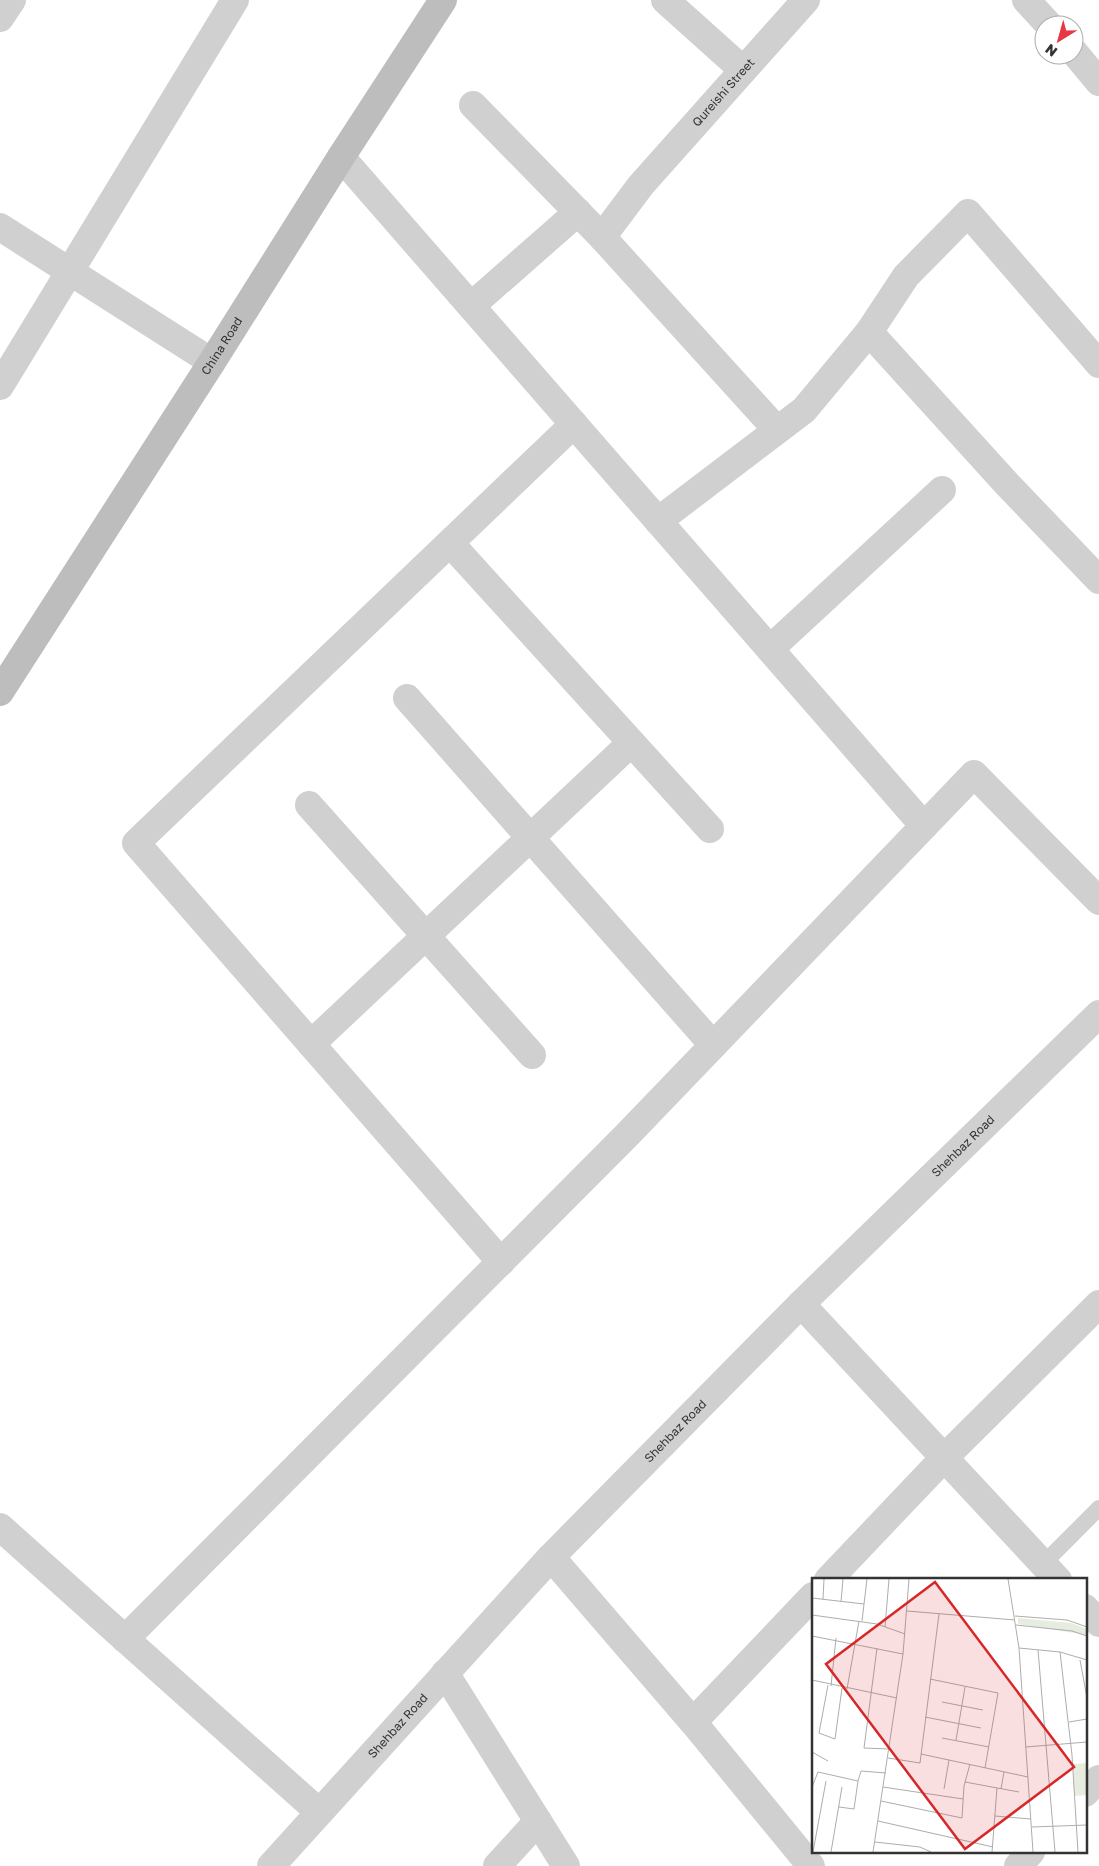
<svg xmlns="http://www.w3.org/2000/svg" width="1099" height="1866" font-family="'Golos Text',sans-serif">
<rect width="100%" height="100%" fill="#fff"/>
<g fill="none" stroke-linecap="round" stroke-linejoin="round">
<polyline stroke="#d0d0d0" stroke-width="16" points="1043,1564 1099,1508"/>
<g stroke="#d0d0d0" stroke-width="28">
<polyline points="665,0 743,70"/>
<polyline points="1026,0 1049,25"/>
<polyline points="0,18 12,0"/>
<polyline points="1074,52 1099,82"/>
<polyline points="473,105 602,237 777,430"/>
<polyline points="341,157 924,826"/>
<polyline points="0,227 212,362"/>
<path id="s1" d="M602,237L641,185L806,0"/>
<polyline points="471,306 578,212"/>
<polyline points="869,332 1007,484 1099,580"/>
<polyline points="0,386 235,0"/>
<polyline points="658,521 804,410 869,332 906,276 968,213 1099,364"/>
<polyline points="450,543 710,829"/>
<polyline points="770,649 942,490"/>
<polyline points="407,698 713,1045"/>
<polyline points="309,805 532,1055"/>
<polyline points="311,1044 631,743"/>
<polyline points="501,1262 136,843 574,424"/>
<polyline points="801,1304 1058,1580"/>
<polyline points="0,1527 319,1812"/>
<polyline points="551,1557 693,1722 811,1866"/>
<polyline points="828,1580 944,1458 1099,1304"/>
<polyline points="1085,1608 1099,1623"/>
<polyline points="125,1639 627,1135 974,774 1099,901"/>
<polyline points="445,1673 566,1866"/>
<polyline points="693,1722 813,1596"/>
<polyline points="1085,1793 1099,1779"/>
<polyline points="497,1866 538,1821"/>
<polyline points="1018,1866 1031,1852"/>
</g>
<path stroke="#d0d0d0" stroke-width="28" id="s2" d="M271,1866L551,1557L801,1304L1099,1014"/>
<path stroke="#bdbdbd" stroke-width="28" id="s3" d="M0,692L212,362L341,157L443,0"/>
</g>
<g text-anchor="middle" stroke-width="5" stroke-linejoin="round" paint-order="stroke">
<g font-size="12" fill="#333" stroke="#fff">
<text dy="4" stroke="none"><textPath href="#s1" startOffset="189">Qureishi Street</textPath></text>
<text dy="4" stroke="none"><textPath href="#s3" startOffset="411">China Road</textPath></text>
<text dy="4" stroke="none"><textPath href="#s2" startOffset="999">Shehbaz Road</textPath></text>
<text dy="4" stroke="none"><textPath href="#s2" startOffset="594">Shehbaz Road</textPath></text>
<text dy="4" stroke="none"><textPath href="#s2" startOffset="189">Shehbaz Road</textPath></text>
</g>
</g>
<g transform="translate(812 1578)">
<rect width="275" height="275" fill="#fff"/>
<path d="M206,40L259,45L275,51V57L206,46ZM275,185V217L262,218L261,186Z" fill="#e6ecdf"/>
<path fill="none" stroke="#adadad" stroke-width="1" d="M196,1L207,70L221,274M0,20L52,26M11,21L12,1M29,24L31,1M95,33L203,42M0,37L65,46L93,56M203,38L255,42L275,49M50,43L55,1M204,47L260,53L275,58M73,49L77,1M0,58L91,76M65,70L52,170L77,171M207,70L248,74L275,82M226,72L243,274M248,74L260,177L266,274M268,82L275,120M118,101L186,115L173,190M0,102L85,120M16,107L7,155L23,161L30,110M19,108L24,60M35,111L47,43M130,124L171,132M113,139L169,150M257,144L275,141M130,160L177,169M144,162L153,109M214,169L275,164M0,174L16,183M109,176L216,199M76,180L108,185L127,36M153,204L207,214M0,209L6,194L46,203L49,193L74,195M71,209L151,221M132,211L137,182M189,211L192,194M69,223L150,240L152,208L158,186M27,229L42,231L46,203M183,238L219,241M66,243L181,269M220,249L275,247M63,264L108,269L119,274M1,274L14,203M19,274L30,209M61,274L91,76L97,1M180,274L185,210"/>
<path fill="#d62828" fill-opacity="0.15" stroke="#d62828" stroke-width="2.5" d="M123,4L262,189L153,271L14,86Z"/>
<rect width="275" height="275" fill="none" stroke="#333" stroke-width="2.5"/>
</g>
<g transform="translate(1059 40) rotate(217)"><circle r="24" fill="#ffffff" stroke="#adadad"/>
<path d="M0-4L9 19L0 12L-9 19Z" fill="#e63946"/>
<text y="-8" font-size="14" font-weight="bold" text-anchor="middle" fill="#333333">N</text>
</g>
</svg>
